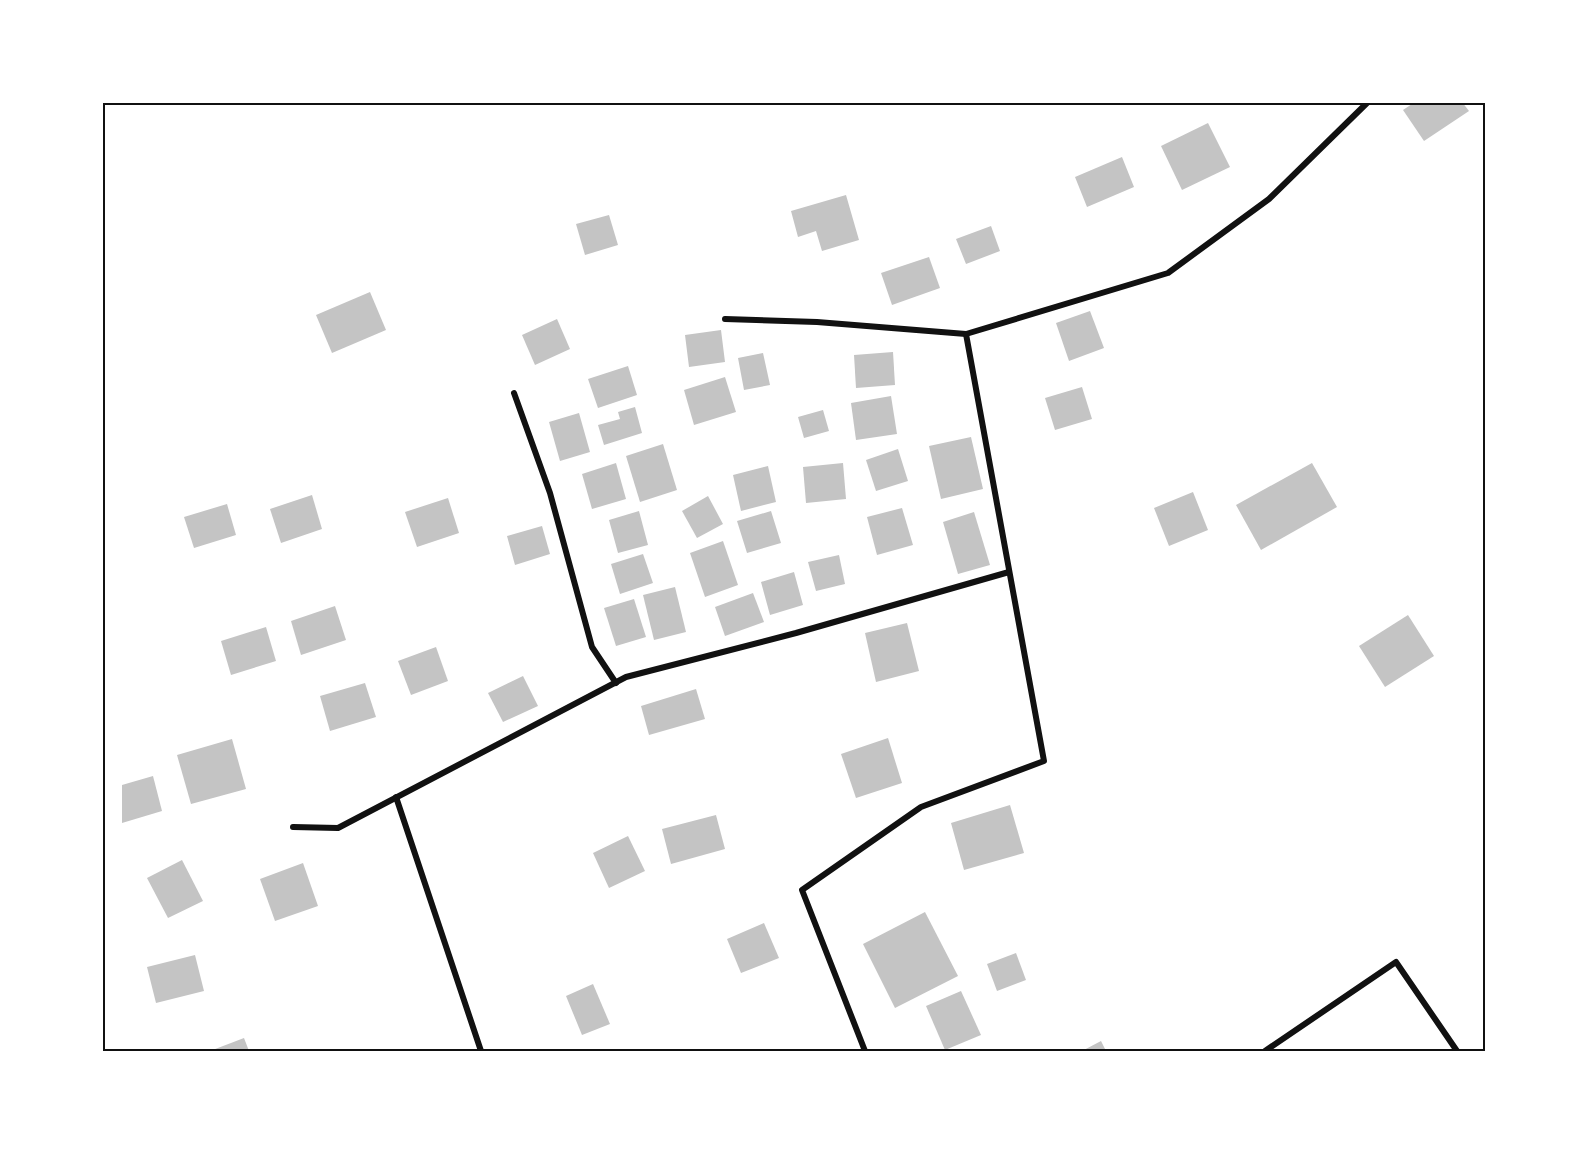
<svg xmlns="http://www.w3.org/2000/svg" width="1587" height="1153" font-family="Montserrat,sans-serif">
<rect width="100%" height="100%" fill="#fff"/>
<g fill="#c4c4c4">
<polygon points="1415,102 1462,102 1469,111 1424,141 1403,110"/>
<polygon points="1208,123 1230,167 1182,190 1161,146"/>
<polygon points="1122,157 1134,187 1087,207 1075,177"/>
<polygon points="846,195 859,240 822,251 816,231 798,237 791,211"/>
<polygon points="609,215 618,245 585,255 576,224"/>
<polygon points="991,226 1000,251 966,264 956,239"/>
<polygon points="929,257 940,288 892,305 881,273"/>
<polygon points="370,292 386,330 332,353 316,315"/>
<polygon points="1090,311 1104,348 1069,361 1056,323"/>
<polygon points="557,319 570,349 535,365 522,335"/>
<polygon points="721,330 725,362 689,367 685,335"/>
<polygon points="893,352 895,385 856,388 854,355"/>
<polygon points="763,353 770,385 744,390 738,358"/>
<polygon points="628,366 637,395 598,408 588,379"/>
<polygon points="725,377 736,412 694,425 684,390"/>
<polygon points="1082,387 1092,419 1055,430 1045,398"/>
<polygon points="891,396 897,434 856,440 851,403"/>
<polygon points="635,407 642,433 604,445 598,425 620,419 618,412"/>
<polygon points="823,410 829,431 804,438 798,417"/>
<polygon points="579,413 590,452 560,461 549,422"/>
<polygon points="971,437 983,489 941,499 929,446"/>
<polygon points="663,444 677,490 640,502 626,456"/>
<polygon points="898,449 908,481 876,491 866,460"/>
<polygon points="616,463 626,499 592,509 582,474"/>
<polygon points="843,463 846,499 806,503 803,467"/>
<polygon points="1312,463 1337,507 1261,550 1236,505"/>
<polygon points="768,466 776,502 741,511 733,475"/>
<polygon points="1193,492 1208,530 1169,546 1154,508"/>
<polygon points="312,495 322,529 281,543 270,509"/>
<polygon points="708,496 723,524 697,538 682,511"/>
<polygon points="448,498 459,533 417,547 405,512"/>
<polygon points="227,504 236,535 194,548 184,517"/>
<polygon points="902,508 913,545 877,555 867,517"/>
<polygon points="639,511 648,545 618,553 609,520"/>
<polygon points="771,511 781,543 747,553 737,521"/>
<polygon points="974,512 990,565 958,574 943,522"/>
<polygon points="542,526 550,554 515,565 507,536"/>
<polygon points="723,541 738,585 705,597 690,553"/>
<polygon points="643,554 653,583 620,594 611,564"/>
<polygon points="839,555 845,584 816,591 808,562"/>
<polygon points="794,572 803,605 770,615 761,582"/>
<polygon points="675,587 686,632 654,640 643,595"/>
<polygon points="753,593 764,622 725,636 715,607"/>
<polygon points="634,599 646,637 616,646 604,608"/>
<polygon points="335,606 346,640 301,655 291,621"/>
<polygon points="1408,615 1434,656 1385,687 1359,646"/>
<polygon points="907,623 919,671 876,682 865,633"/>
<polygon points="266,627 276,661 231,675 221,641"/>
<polygon points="436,647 448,681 411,695 398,661"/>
<polygon points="523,676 538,706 503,722 488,693"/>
<polygon points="365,683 376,717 330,731 320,696"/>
<polygon points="696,689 705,719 649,735 641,706"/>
<polygon points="888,738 902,783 856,798 841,754"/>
<polygon points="232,739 246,789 191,804 177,755"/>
<polygon points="153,776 162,811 122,823 122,785"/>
<polygon points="1010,805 1024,853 964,870 951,823"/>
<polygon points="716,815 725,849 671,864 662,829"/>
<polygon points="628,836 645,871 609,888 593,853"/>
<polygon points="182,860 203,901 168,918 147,878"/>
<polygon points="303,863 318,906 275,921 260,879"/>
<polygon points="925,912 958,976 895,1008 863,944"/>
<polygon points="764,923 779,958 741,973 727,939"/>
<polygon points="1016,953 1026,980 997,991 987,964"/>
<polygon points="195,955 204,991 156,1003 147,967"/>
<polygon points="593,984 610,1024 582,1035 566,996"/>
<polygon points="961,991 981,1035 945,1050 926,1006"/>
<polygon points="244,1038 249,1051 210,1051"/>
<polygon points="1101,1041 1106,1051 1082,1051"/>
</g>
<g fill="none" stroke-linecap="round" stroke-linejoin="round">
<g stroke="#111" stroke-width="6">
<polyline points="725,319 817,322 966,334"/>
<polyline points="514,393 550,493 592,647 616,683"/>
<polyline points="396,797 481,1051"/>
<polyline points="293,827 338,828 626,677 796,633 1009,572"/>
<polyline points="865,1051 802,890 921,807 1044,761 966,334 1168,273 1269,199 1368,102"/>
<polyline points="1265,1051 1396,962 1457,1051"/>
</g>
</g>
<rect width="1587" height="1153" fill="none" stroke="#ffffff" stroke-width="207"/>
<rect x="104" y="104" width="1380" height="946" fill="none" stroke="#111" stroke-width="2"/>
</svg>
